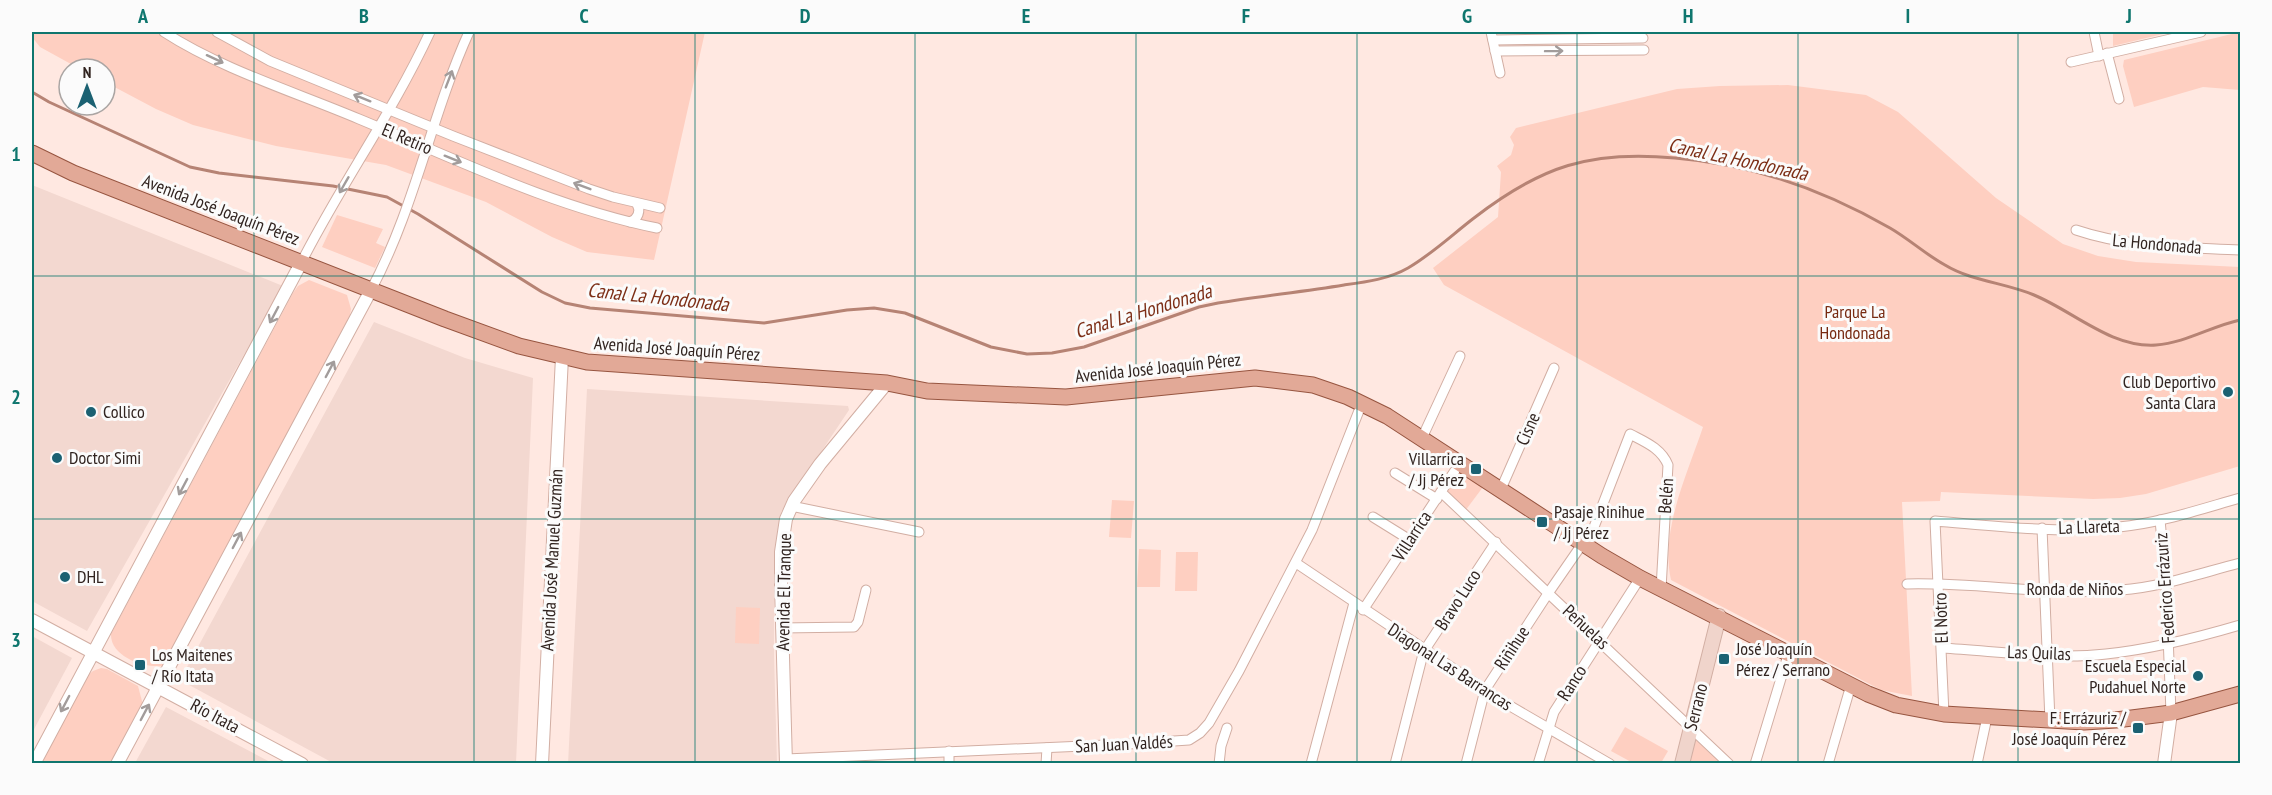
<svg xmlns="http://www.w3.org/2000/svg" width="2272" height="795" font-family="'PT Sans Narrow',sans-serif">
<rect width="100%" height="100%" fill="#ffe8e1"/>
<g fill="#f3d8d0">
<polygon points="32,185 283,286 87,631 32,601"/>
<polygon points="374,322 465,358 533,378 516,763 333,763 180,680"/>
<polygon points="587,389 848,406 849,410 781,512 774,559 774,655 777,763 568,764"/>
<polygon points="32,636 72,658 32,733"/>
<polygon points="166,707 272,763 135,763"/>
</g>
<g fill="#fecfc1">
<polygon points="32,32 705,32 654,260 587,252 552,237 486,202 386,165 276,146 193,125 156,109 105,82 105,69 80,69 40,47 32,37"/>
<polygon points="2113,32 2171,32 2113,46"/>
<polygon points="2240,32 2240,90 2203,87 2134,107 2123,66 2124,60"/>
<path d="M1788,85L1866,95L1898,112L1996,198L2063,244L2098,256L2136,262L2240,267V466L2146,494L2120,498L2093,499L1941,492L1940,501L1902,502L1912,696L1881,690L1671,580C1660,530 1687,475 1703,427L1444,285L1433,268L1498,217L1501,172L1497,166L1511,155L1514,145L1510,137L1516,128L1677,89L1720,86Z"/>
<polygon points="337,215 383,229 376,243 385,247 375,268 322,247"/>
<path d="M309,280L347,295L351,309L349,320L167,660L162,666C143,668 110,656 111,634L293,293L298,286Z"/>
<polygon points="1458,472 1483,487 1465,511 1446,493"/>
<polygon points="1112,500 1134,501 1131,538 1109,537"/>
<polygon points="1139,549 1161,550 1160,587 1137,587"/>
<polygon points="1176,552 1198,552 1197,591 1175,591"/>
<polygon points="736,607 760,608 759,644 735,643"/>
<polygon points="101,668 107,669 138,686 143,705 111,763 40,764 87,676 93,671"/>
<polygon points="1625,727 1668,751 1661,763 1633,763 1611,751"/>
<polygon points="1694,738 1721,763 1689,764"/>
</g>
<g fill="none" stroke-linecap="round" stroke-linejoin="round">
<path stroke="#b68374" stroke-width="3" d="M32,92L49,102L190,167L219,173L333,186L387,197L418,214L542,292L565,303L590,308L764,323L847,310L874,308L905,313L991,347L1027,354L1052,353L1084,347L1199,307L1218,303C1260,296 1302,292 1344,285C1366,282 1389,279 1408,268C1432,254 1453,234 1474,218C1541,166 1591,150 1675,158C1751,164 1824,190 1890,228C1909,239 1925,254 1945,265C1971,281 2006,283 2034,295C2073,311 2111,348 2156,345C2185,343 2212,326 2240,320"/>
<defs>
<g id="minor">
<path d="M164,32C221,69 295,92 359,119C456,159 553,207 657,228"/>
<polyline points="217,32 270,61 453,136 589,189 613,197 660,208"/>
<polyline points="1491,32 1500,73"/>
<polyline points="2094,32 2099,56"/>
<polyline points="1493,40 1643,38"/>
<polyline points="1495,51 1644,50"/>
<polyline points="2107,53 2119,99"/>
<polyline points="2071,62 2201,32"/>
<path d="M630,222C638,219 641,211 637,204"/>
<path d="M2076,230C2129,248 2185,247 2240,250"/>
<path d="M301,263C341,184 393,112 430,32"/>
<path d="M371,290C415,208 431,116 469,32"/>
<polyline points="1422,438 1460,356"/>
<polyline points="1395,473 1437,499"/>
<polyline points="1501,489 1554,368"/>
<polyline points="1441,492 1729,764"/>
<polyline points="791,506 919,532"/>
<polyline points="1373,517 1410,540"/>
<polyline points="2160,520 2166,583 2171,713"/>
<polyline points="2042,528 2050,721"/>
<polyline points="1296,563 1505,703 1610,764"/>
<path d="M1907,584C1978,582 2049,596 2121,590C2161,587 2201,573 2240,563"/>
<polyline points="1363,610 1460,463"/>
<polyline points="781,628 854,627 858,622 866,590"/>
<path d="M1942,648C1996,651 2053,660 2106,654C2153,649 2196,638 2240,625"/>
<path d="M1944,714L1935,521C1996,526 2058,534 2119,527C2160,523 2201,509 2240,498"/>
<polyline points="949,751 949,764"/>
<polyline points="786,759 1129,744 1189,740 1200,733 1209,723 1239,671 1312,530 1362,403"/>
<polyline points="1046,764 1047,748"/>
<polyline points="1219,764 1221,746 1227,728"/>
<polyline points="1311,764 1354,603"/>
<polyline points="1395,764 1422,658 1428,645 1496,542"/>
<path d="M1466,764L1485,690L1549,592L1594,527L1630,434C1645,442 1661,448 1668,465L1661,589"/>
<polyline points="1538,764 1554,712 1640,578"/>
<polyline points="1755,764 1789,652"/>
<polyline points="1828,764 1851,685"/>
<polyline points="1977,764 1987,717"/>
</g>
<g id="tertiary">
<polyline points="32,620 302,764"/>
<polyline points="34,764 301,263"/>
<polyline points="117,764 371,290"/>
<polyline points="542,764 562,357"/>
<polyline points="786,764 781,586 781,552 786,519 794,501 820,464 887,383"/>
<polyline points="2164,764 2171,713"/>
</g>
<polyline id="secondary" points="1682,764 1719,616"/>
<polyline id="primary" points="32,153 73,173 445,319 519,346 587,362 887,383 927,391 1066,397 1255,378 1313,385 1348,397 1387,416 1602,556 1640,578 1868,694 1896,705 1944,714 2084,722 2116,720 2171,713 2240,694"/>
</defs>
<use href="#minor" stroke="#d2aea3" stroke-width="11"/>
<use href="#tertiary" stroke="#d2aea3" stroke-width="14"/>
<use href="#secondary" stroke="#d2aea3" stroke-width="16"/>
<use href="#primary" stroke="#975540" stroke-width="17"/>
<use href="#minor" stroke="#fff" stroke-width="9"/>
<use href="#tertiary" stroke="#fff" stroke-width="12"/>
<use href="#secondary" stroke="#f0d4cb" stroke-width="14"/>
<use href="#primary" stroke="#e2a997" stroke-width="15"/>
</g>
<defs><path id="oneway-shaft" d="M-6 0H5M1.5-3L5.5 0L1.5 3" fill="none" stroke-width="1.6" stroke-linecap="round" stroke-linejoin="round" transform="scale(1.5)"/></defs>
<g stroke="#a29c9b">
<use href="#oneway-shaft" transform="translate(1554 51) rotate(-1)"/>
<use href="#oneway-shaft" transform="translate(215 59) rotate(25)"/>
<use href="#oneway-shaft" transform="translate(449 79) rotate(-69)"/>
<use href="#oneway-shaft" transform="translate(362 98) rotate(-158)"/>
<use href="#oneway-shaft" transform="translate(453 159) rotate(22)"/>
<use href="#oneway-shaft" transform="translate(344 185) rotate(120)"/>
<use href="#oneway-shaft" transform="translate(582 186) rotate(-159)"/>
<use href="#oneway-shaft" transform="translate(274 315) rotate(118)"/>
<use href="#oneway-shaft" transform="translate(330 369) rotate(-62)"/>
<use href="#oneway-shaft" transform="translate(183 487) rotate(118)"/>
<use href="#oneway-shaft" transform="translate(237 540) rotate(-62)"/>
<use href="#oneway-shaft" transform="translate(65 704) rotate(118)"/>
<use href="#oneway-shaft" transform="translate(145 712) rotate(-62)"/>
</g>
<path fill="none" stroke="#0f766e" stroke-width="1.5" stroke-opacity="0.55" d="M254,32V764M474,32V764M695,32V764M915,32V764M1136,32V764M1357,32V764M1577,32V764M1798,32V764M2018,32V764M32,276H2240M32,519H2240"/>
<g fill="#1b6172" stroke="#fbfbfb" stroke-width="2">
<circle cx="2228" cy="392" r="6"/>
<circle cx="91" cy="412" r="6"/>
<circle cx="57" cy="458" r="6"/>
<rect x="1470" y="463" width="12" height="12" rx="3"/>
<rect x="1536" y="516" width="12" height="12" rx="3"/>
<circle cx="65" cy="577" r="6"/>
<rect x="1718" y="653" width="12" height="12" rx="3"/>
<rect x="134" y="659" width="12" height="12" rx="3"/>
<circle cx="2198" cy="676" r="6"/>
<rect x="2132" y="722" width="12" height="12" rx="3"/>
</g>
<g text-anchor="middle" stroke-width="6" stroke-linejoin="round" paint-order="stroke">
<g font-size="18" fill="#312420" stroke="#fbfbfb">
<text transform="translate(407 139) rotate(23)" y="6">El Retiro</text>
<text transform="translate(221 210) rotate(21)" y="6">Avenida José Joaquín Pérez</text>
<text transform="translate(2157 244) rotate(5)" y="6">La Hondonada</text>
<text transform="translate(677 349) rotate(4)" y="6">Avenida José Joaquín Pérez</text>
<text transform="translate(1158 368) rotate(-6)" y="6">Avenida José Joaquín Pérez</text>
<text transform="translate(1528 429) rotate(-66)" y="6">Cisne</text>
<text transform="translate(1666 496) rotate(-86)" y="6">Belén</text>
<text transform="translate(2089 527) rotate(-2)" y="6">La Llareta</text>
<text transform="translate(1412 536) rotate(-57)" y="6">Villarrica</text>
<text transform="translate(552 560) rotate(-87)" y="6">Avenida José Manuel Guzmán</text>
<text transform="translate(2165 588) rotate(-94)" y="6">Federico Errázuriz</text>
<text x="2075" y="595">Ronda de Niños</text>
<text transform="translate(784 592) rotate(-89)" y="6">Avenida El Tranque</text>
<text transform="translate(1458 600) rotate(-57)" y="6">Bravo Luco</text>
<text transform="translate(1941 618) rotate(-92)" y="6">El Notro</text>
<text transform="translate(1586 627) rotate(43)" y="6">Peñuelas</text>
<text transform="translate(1512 648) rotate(-57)" y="6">Riñihue</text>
<text transform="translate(2039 653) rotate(2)" y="6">Las Quilas</text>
<text transform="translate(1450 667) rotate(33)" y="6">Diagonal Las Barrancas</text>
<text transform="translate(1572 683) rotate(-58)" y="6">Ranco</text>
<text transform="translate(1696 707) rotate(-76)" y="6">Serrano</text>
<text transform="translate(215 716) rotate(28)" y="6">Río Itata</text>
<text transform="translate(1124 744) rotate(-3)" y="6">San Juan Valdés</text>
</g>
<g font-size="18" fill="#772a11" stroke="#fbfbfb">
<text x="1855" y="318">Parque La<tspan x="1855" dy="21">Hondonada</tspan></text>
</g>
<g font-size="18" fill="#312420" stroke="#fbfbfb" text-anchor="start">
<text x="2216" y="388" text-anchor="end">Club Deportivo<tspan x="2216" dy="21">Santa Clara</tspan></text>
<text x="103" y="418">Collico</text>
<text x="69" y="464">Doctor Simi</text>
<text x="1464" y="465" text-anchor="end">Villarrica<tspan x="1464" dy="21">/ Jj Pérez</tspan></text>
<text x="1554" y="518">Pasaje Rinihue<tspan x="1554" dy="21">/ Jj Pérez</tspan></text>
<text x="77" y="583">DHL</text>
<text x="1736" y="655">José Joaquín<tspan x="1736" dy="21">Pérez / Serrano</tspan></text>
<text x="152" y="661">Los Maitenes<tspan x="152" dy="21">/ Río Itata</tspan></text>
<text x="2186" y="672" text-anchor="end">Escuela Especial<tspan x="2186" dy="21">Pudahuel Norte</tspan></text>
<text x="2126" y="724" text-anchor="end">F. Errázuriz /<tspan x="2126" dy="21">José Joaquín Pérez</tspan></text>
</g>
<g font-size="20" font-style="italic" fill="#7d2f17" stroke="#fbfbfb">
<text transform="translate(1738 159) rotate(12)" y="7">Canal La Hondonada</text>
<text transform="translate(658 297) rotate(6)" y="7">Canal La Hondonada</text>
<text transform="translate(1143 311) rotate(-17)" y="7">Canal La Hondonada</text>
</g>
</g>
<rect width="2272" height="795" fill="none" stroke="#fbfbfb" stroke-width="66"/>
<g transform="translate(87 87)"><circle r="28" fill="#fbfbfb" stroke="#aaa5a3" stroke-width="1.5"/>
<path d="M0-4.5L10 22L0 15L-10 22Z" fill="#1b6172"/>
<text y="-9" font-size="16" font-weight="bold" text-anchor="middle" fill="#312420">N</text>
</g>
<rect x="33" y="33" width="2206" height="729" fill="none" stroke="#0f766e" stroke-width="2"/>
<g font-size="20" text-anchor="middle" font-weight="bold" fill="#0f766e">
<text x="143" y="23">A</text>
<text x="364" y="23">B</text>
<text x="584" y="23">C</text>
<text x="805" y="23">D</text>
<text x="1026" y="23">E</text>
<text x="1246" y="23">F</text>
<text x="1467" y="23">G</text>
<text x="1688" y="23">H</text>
<text x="1908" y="23">I</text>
<text x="2129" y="23">J</text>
<text x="16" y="161">1</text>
<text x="16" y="404">2</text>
<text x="16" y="647">3</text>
</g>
</svg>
